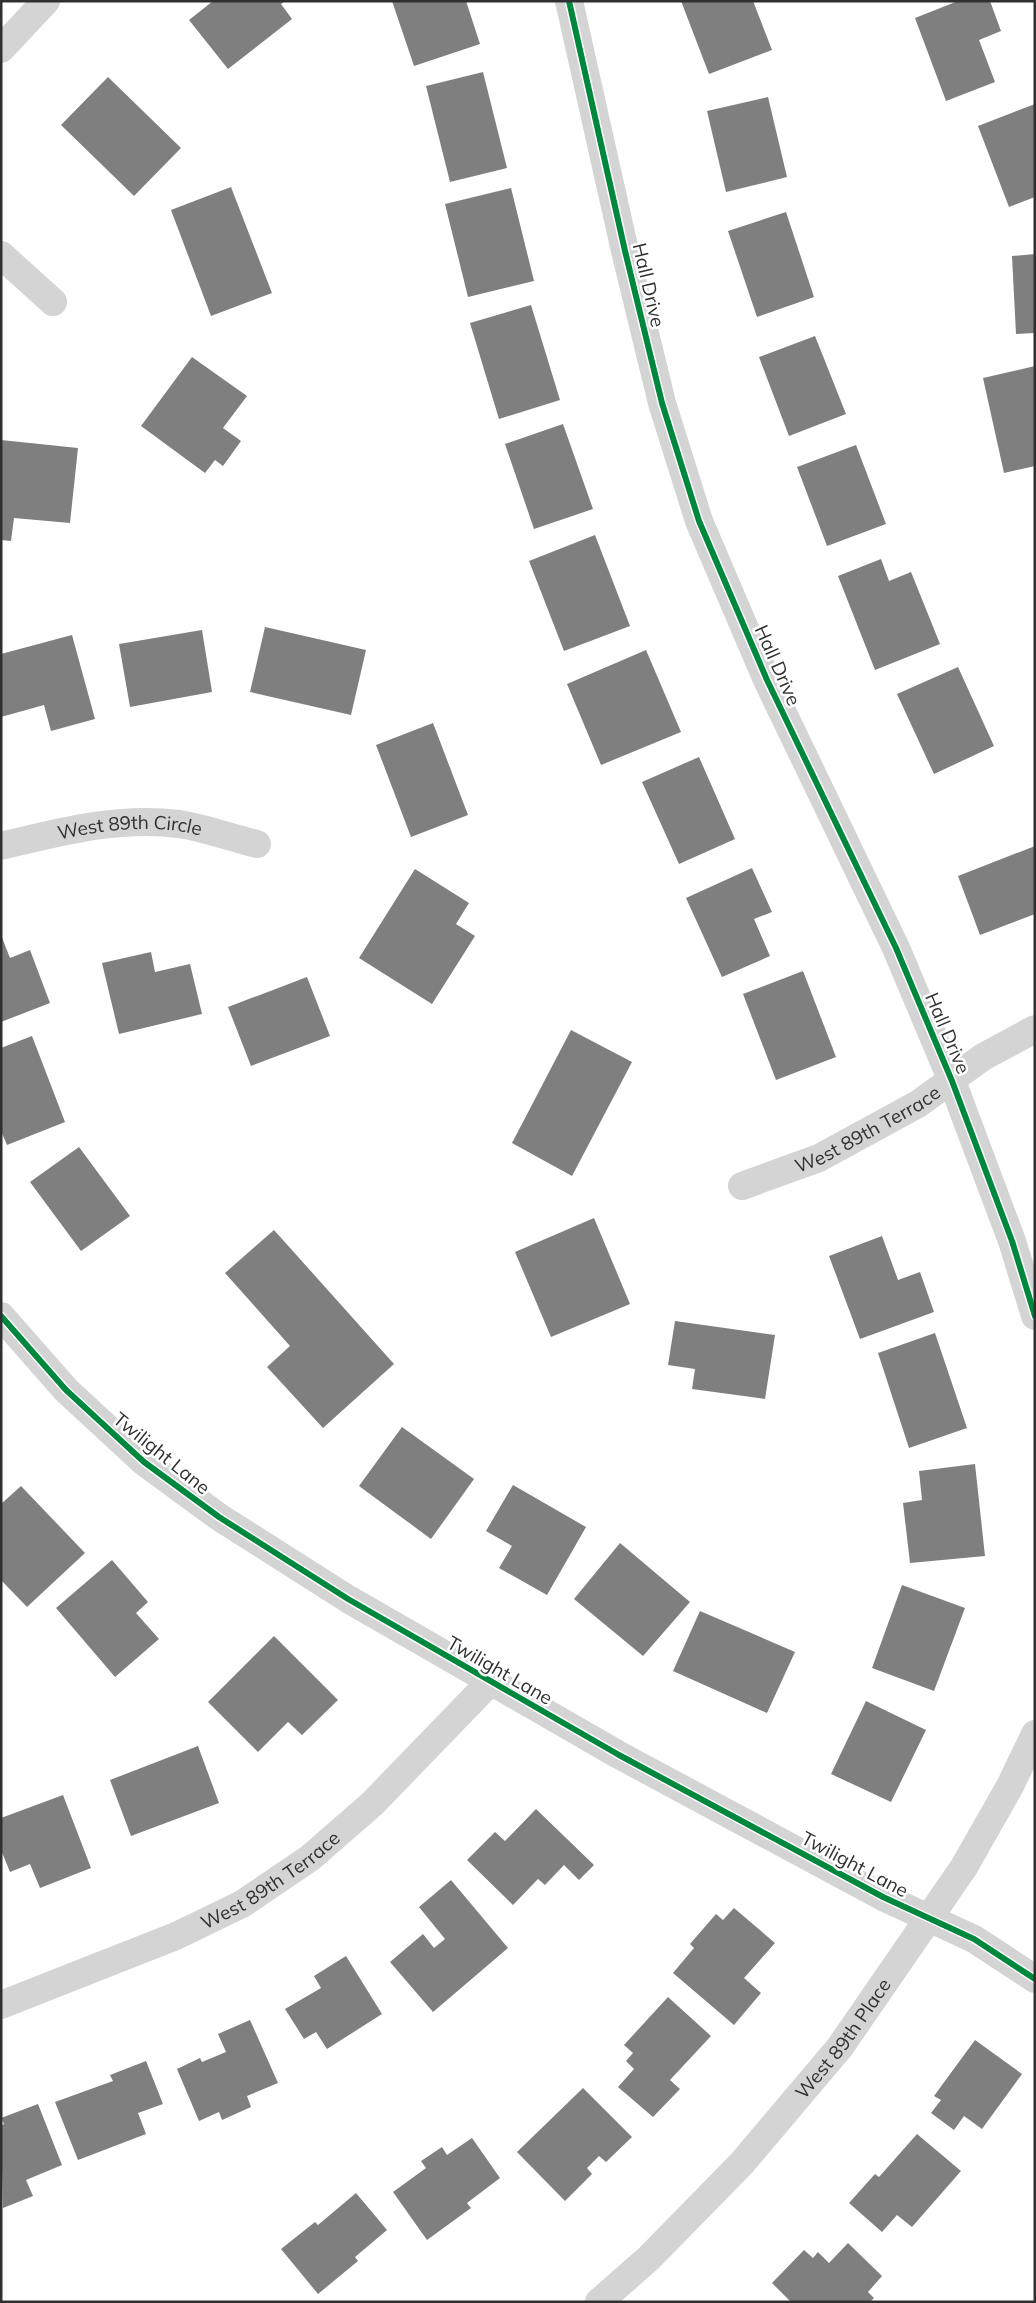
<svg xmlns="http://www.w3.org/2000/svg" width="1036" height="2303" font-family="Mulish,sans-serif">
<rect width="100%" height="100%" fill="#fff"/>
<g fill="#7f7f7f">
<polygon points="213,1 285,1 281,4 292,19 228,69 189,20"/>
<polygon points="392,1 466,1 480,44 414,66"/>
<polygon points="681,1 753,1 772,50 709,74"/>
<polygon points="958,1 990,1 1001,31 979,40 995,82 946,101 915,18"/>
<polygon points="483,72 507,168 450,182 426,86"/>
<polygon points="108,77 181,148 134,196 61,125"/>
<polygon points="768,97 787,177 726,192 707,111"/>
<polygon points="1035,104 1035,197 1009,207 978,126"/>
<polygon points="231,187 272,293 211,316 171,210"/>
<polygon points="511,188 534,281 468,297 445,204"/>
<polygon points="786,212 814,297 757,317 728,231"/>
<polygon points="1035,254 1035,333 1016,334 1012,256"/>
<polygon points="531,305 560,400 499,419 470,323"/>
<polygon points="815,336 846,414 789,436 759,357"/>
<polygon points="192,357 247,396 223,428 241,441 223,466 215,460 205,473 141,426"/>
<polygon points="1035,366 1035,466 1004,473 983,378"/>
<polygon points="563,424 593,509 534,529 505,444"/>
<polygon points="1,440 78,448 70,523 14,518 11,541 1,540"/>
<polygon points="856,445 886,524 827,546 797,467"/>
<polygon points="595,535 630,626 564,651 529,561"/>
<polygon points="881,559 889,581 911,572 940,644 875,670 838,576"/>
<polygon points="265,627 366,650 351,715 250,692"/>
<polygon points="202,630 212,692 130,707 119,644"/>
<polygon points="72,635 95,719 51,731 44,705 1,717 1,654"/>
<polygon points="646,650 681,732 601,765 567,684"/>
<polygon points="958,667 994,746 934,774 897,694"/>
<polygon points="433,723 468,815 411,837 376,745"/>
<polygon points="699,757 735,839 679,864 642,782"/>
<polygon points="1035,846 1035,914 980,935 958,876"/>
<polygon points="752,868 772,912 754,919 770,956 722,977 686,898"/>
<polygon points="415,869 469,903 456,924 475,936 432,1004 359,958"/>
<polygon points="1,935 10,958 30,950 50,1003 1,1022"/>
<polygon points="151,952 155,972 190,964 202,1014 119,1034 102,963"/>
<polygon points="803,971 836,1057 776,1080 743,994"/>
<polygon points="307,977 330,1036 251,1066 228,1007"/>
<polygon points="571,1030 632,1062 572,1176 512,1143"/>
<polygon points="32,1036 65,1122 7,1145 1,1131 1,1048"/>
<polygon points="79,1147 130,1216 81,1251 30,1182"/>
<polygon points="594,1218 630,1304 551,1337 515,1252"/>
<polygon points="274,1230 394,1364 323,1428 267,1367 290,1346 225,1273"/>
<polygon points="882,1236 898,1280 920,1272 934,1312 860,1339 829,1256"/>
<polygon points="675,1321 775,1335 765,1399 692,1389 695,1369 668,1365"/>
<polygon points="935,1333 967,1428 909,1448 878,1353"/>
<polygon points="402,1427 474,1479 431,1539 359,1486"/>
<polygon points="975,1464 985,1556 910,1563 903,1503 922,1500 919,1471"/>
<polygon points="513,1485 586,1527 547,1595 499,1568 512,1546 486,1531"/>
<polygon points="21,1486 85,1553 27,1607 1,1580 1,1504"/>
<polygon points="620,1543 690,1602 643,1656 574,1599"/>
<polygon points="112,1560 148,1602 136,1613 159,1639 115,1677 56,1608"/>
<polygon points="902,1585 965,1608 934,1691 872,1668"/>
<polygon points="700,1611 795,1652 767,1713 673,1671"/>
<polygon points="274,1636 338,1700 302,1735 288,1722 258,1752 208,1702"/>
<polygon points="866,1701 926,1730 891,1802 831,1774"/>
<polygon points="198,1746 219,1803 131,1836 110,1780"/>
<polygon points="63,1795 91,1868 40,1888 30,1864 10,1872 1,1850 1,1818"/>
<polygon points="536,1809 594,1865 579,1880 564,1865 545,1885 538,1879 513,1905 467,1860 495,1832 505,1841"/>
<polygon points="451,1880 508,1948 433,2012 390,1962 423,1934 434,1948 445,1939 419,1907"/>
<polygon points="734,1908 775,1943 744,1978 761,1993 734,2025 673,1973 694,1948 690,1944 716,1914 723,1920"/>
<polygon points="346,1956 382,2014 327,2049 316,2032 304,2039 285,2009 321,1988 314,1976"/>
<polygon points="668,1997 711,2036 670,2080 680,2089 653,2117 618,2087 634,2069 626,2061 633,2053 624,2045"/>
<polygon points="250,2020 278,2083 247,2096 251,2107 222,2120 219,2112 199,2121 177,2069 200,2058 202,2062 226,2052 218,2034"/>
<polygon points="975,2040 1022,2074 982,2129 964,2116 954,2130 931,2113 941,2100 934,2096"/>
<polygon points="146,2061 163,2104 138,2113 146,2134 78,2160 55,2102 113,2081 110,2075"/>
<polygon points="583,2088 632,2137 606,2162 599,2156 587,2168 592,2174 565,2201 517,2152"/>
<polygon points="38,2104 62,2165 26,2180 33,2196 3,2208 1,2126 4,2124 1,2118"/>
<polygon points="917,2134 961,2171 912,2227 897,2215 882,2232 849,2203 875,2174 879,2177"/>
<polygon points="472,2138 500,2178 467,2203 471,2208 427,2240 393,2192 426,2168 421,2161 442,2147 447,2155"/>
<polygon points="356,2193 387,2230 355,2257 358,2261 318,2294 281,2249 315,2222 318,2225"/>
<polygon points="848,2243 882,2276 868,2292 874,2298 870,2302 791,2302 772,2283 804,2250 813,2258 818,2252 829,2263"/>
</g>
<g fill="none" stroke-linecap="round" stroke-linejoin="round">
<g stroke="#d4d4d4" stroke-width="28">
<polyline points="569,1 625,251 662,403 699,521 767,680 896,948 952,1081 1012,1241 1035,1316"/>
<polyline points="1,49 46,1"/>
<polyline points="1,255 53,302"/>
<path id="s1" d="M1,846C60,832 118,816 179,824C205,828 232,838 257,844"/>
<path id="s2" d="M742,1186L819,1158L918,1104L983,1057L1035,1029"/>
<polyline points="1,1316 66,1390 144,1462 219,1517 348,1599 619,1755 883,1897 974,1939 1035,1979"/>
<path id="s3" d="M1,2005L176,1936L242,1904L310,1858L372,1804L490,1682"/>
<path id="s4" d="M599,2302L649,2258L742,2163L840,2047L964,1867L1010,1786L1035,1734"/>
</g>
<defs>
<g id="cycleway">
<polyline points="569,1 625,251 662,403 699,521 767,680 896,948 952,1081 1012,1241 1035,1316"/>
<polyline points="1,1316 66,1390 144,1462 219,1517 348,1599 619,1755 883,1897 974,1939 1035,1979"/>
</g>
</defs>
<use href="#cycleway" stroke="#fff" stroke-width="9"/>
<use href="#cycleway" stroke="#00873e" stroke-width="6"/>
</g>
<g text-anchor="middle" stroke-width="5" stroke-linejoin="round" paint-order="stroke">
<g font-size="19" fill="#303030" stroke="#fff">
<text transform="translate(649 285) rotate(77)" y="7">Hall Drive</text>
<text transform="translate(778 665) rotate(66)" y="7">Hall Drive</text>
<text dy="7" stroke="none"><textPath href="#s1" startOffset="131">West 89th Circle</textPath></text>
<text transform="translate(948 1033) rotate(67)" y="7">Hall Drive</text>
<text dy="7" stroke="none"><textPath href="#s2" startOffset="138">West 89th Terrace</textPath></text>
<text transform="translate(162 1453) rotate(39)" y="7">Twilight Lane</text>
<text transform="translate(500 1670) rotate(30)" y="7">Twilight Lane</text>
<text transform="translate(855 1864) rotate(28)" y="7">Twilight Lane</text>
<text dy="7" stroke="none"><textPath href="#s3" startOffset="298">West 89th Terrace</textPath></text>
<text dy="7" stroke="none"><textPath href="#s4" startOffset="360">West 89th Place</textPath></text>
</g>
</g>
<rect width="1036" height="2303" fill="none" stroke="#303030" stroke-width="5"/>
</svg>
